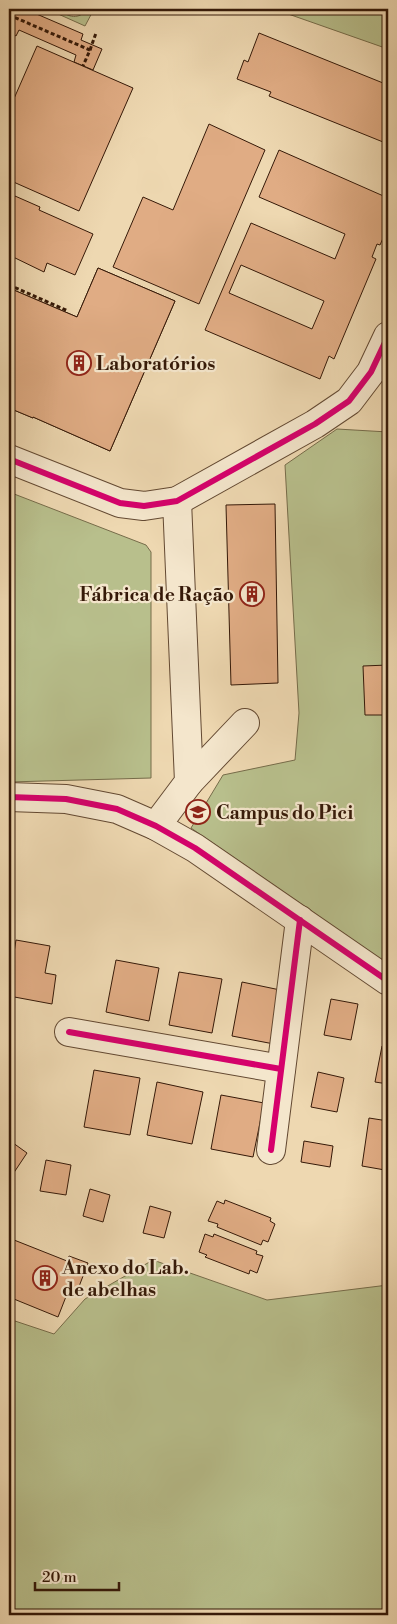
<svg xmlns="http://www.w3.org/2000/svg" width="397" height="1624" font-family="'Libre Bodoni',serif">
<rect width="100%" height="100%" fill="#eed8b1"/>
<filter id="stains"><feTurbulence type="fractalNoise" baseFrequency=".004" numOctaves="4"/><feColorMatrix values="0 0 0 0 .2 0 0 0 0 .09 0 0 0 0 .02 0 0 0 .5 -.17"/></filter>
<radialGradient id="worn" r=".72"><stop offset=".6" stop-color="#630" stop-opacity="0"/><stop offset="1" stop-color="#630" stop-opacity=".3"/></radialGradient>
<g fill="#b8bf8c" stroke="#766c4a">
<path d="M47,9H60C68,18 79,20 87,9H94L85,26Z"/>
<polygon points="274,9 388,9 388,49"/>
<polygon points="337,429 388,432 388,964 191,828 223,775 295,760 299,713 285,465"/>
<polygon points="9,492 146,545 151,552 151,778 9,782"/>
<polygon points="153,1260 267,1300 388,1285 388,1615 9,1615 9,1319 54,1334 85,1299"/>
</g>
<g fill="#e0ac84" stroke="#351908" fill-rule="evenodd">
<polygon points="9,9 25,9 83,34 81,40 102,49 93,70 74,62 76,55 19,30 16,36 9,32"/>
<polygon points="259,33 388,85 388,144 269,96 271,92 237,79 244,60 248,62"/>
<polygon points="37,46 133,88 79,211 9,180 9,110"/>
<polygon points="209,124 265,150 199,304 113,267 143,197 173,210"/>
<path d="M279,150L388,198V227L380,245L377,244L372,257L376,259L334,359L329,356L320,379L205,330L251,223L335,259L345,234L259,197ZM241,265L324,301L312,329L229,293Z"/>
<polygon points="15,196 40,207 39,210 93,234 75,275 47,263 44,272 9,255 9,210"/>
<polygon points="98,268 175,301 110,451 33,417 33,418 9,408 9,348 55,369 61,354 9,332 9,288 77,317"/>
<polygon points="98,268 175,301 110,451 33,417 33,418 9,408 9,288 77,317"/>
<polygon points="275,504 278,683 231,685 226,505"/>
<polygon points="388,665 388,715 365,715 363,666"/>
<polygon points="16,940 50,946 45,973 56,975 52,1004 9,996 9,984"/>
<polygon points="116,960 159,968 149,1021 106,1012"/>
<polygon points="179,972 222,979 212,1033 169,1025"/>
<polygon points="242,982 285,991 274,1044 232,1036"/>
<polygon points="331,999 358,1004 351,1040 324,1035"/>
<polygon points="382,1046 388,1047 388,1084 375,1082"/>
<polygon points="94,1070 140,1078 130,1135 84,1127"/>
<polygon points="318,1072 344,1078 337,1112 311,1107"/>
<polygon points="157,1082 203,1092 192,1144 147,1135"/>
<polygon points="221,1095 264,1103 253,1157 211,1149"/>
<polygon points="369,1118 388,1121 388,1156 385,1170 362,1166"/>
<polygon points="9,1140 27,1153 9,1180"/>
<polygon points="304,1141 333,1146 330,1167 301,1162"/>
<polygon points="46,1160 71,1165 66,1195 40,1191"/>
<polygon points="90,1189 110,1195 103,1222 83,1216"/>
<polygon points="225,1200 271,1218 270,1221 275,1224 268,1242 263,1240 261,1245 217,1227 218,1224 208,1221 217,1201 224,1204"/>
<polygon points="150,1206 171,1212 164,1238 143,1233"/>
<polygon points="205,1234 213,1237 214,1234 257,1251 256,1254 263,1256 257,1273 250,1270 249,1274 205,1257 207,1255 199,1252"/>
<polygon points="9,1238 67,1261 69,1256 88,1263 75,1297 67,1294 58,1317 9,1297"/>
</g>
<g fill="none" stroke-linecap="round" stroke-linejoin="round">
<defs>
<g id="minor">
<polyline points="9,459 120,503 144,506 177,501 315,424 349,401 371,372 388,336"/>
<polyline points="189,782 245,723"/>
<polyline points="9,797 66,799 117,809 156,826 195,848 388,981"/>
<polyline points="156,826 189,782 177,501"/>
<polyline points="69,1032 281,1069"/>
<polyline points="271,1150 300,920"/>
</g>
</defs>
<use href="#minor" stroke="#634932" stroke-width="30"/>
<g stroke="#351908" stroke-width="3" stroke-dasharray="4 2.5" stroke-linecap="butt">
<polyline points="9,15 90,50 83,66"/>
<polyline points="90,50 96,33"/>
<polyline points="9,285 68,311"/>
</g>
<use href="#minor" stroke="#f4e6cc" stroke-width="28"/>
<defs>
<g id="cycleway">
<polyline points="9,459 120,503 144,506 177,501 315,424 349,401 371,372 388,336"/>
<polyline points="9,797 66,799 117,809 156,826 195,848 388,981"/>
<polyline points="69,1032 281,1069"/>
<polyline points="271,1150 300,920"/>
</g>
</defs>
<use href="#cycleway" stroke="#f4e6cc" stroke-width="9"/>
<use href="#cycleway" stroke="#d6006c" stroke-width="6"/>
</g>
<defs>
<symbol id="building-ring" viewBox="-11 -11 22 22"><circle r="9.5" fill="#f4e6cc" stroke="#8f2418" stroke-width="1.5"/><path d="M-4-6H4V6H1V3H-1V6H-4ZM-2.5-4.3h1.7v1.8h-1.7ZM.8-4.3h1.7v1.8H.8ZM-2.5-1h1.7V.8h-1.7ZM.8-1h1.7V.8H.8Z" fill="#8f2418"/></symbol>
<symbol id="university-ring" viewBox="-11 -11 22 22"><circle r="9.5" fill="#f4e6cc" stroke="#8f2418" stroke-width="1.5"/><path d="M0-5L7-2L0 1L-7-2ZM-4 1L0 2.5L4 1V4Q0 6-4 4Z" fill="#8f2418"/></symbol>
</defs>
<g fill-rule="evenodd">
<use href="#building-ring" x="65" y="349" width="28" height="28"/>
<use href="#building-ring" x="238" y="580" width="28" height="28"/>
<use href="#university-ring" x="184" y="798" width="28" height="28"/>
<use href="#building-ring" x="31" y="1264" width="28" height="28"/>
</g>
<g text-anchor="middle" stroke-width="4.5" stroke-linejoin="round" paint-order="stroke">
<g font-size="19" font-weight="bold" fill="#351908" stroke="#f4e6cc" text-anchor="start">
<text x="96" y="370">Laboratórios</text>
<text x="234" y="601" text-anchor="end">Fábrica de Ração</text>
<text x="216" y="819">Campus do Pici</text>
<text x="62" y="1274">Anexo do Lab.<tspan x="62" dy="22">de abelhas</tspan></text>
</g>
</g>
<rect width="397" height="1624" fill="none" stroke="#eed8b1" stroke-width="30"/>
<rect x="10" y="10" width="377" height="1604" fill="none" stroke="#351908" stroke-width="2.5"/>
<rect x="15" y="15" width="367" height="1594" fill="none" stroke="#351908"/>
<path d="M35 1582v8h84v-8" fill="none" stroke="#351908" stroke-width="2.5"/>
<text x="42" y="1582" font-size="15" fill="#351908" stroke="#f4e6cc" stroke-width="4" paint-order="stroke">20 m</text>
<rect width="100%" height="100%" filter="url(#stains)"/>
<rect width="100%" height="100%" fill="url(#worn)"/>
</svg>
